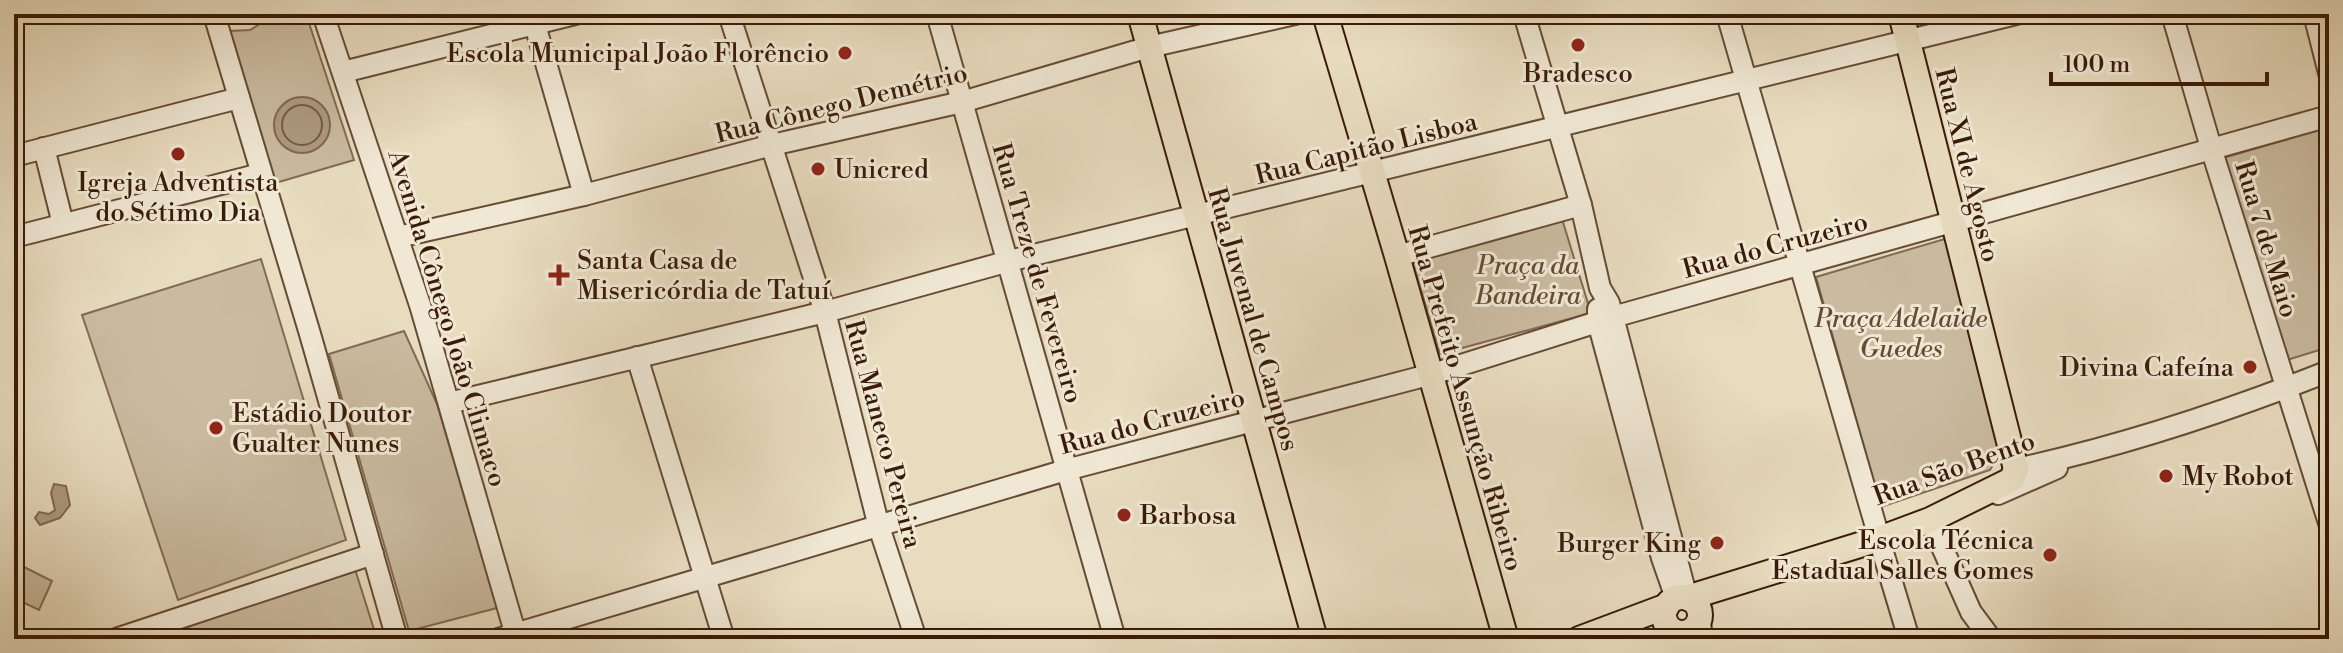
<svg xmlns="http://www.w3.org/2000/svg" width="2343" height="653" font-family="'Libre Bodoni',serif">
<rect width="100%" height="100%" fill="#e8dcbf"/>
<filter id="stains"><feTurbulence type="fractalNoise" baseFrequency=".0025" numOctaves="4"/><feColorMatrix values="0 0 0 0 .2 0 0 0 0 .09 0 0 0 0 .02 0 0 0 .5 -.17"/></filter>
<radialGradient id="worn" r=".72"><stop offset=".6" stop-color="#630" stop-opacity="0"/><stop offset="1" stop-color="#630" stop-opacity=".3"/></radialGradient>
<g fill="#cabba0" stroke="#826b53" stroke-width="2">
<polygon points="276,14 306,14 354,160 272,184 230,31 250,30"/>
<polygon points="2323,129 2329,151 2329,347 2287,360 2223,158"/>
<polygon points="1562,219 1591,313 1440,354 1412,260"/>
<polygon points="1948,238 2000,453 1990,470 1881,507 1816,277"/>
<polygon points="261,259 346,540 178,600 82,315"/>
<polygon points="404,331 437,404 497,608 409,631 329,354"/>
<polygon points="14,562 52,581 39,610 14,598"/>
<polygon points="354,566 377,639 153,639"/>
</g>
<g fill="#ad9a80" stroke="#7f674f" stroke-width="2">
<circle cx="302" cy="125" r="28"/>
<polygon points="54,484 66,486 70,505 60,518 40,525 35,518 39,512 49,514 55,510 51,493"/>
</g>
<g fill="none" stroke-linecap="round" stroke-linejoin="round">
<circle stroke="#745a43" stroke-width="2" cx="302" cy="125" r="20"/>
<defs>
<g id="minor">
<polyline points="214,14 310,334 397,639"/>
<polyline points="323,14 420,305 517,639"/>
<polyline points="729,14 825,312 879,527 916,639"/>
<polyline points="937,14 1115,639"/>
<polyline points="1524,14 1581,205 1600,288 1609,303 1613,317 1687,598"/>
<polyline points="1727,14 1876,527"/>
<polyline points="2172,14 2212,151 2329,523"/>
<polyline points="2314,14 2329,73"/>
<polyline points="535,25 584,195"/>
<polyline points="343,72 575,14"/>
<polyline points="44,148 63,224"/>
<polyline points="14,156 239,98"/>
<polyline points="14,237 260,174"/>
<polyline points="398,237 584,195 772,145 962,102 1149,47 1295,14"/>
<polyline points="1397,256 1581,205"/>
<polyline points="1598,309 1598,322 1662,558 1676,598"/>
<polyline points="637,357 724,639"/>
<polyline points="449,403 825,312 1009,261 2016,14"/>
<path d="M2016,469C2122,446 2228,411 2329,371"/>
<polyline points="1998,494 2057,468"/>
<polyline points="1942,515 1930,520 1971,612 1991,639"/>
<polyline points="1879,539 1909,639"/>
<polyline points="1699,620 1703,639"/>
<polyline points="116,639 373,554"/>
<polyline points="498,639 1066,470 1436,373 1613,317 2329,116"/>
</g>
<g id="major">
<polyline points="1140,14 1315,639"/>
<polyline points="1325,14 1397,256 1506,639"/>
<polyline points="1901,14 2016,469"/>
<circle cx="1682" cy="615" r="18"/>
<polyline points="1687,598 1879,539 1930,520 2007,482 2012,479 2016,469"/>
<polyline points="1579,639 1667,606"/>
</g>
</defs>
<use href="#minor" stroke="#664b34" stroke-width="24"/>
<use href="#major" stroke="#3a1b06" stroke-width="28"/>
<use href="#minor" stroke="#f0e8d5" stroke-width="20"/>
<use href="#major" stroke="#e8dcbf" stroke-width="24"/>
</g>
<g fill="#8f2418" stroke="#f0e8d5" stroke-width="3">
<circle cx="1578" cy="45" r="8"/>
<circle cx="845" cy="53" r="8"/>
<circle cx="178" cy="154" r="8"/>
<circle cx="818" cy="169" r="8"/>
<path d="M555 263h8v8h8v8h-8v8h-8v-8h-8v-8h8z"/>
<circle cx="2250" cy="367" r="8"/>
<circle cx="216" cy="428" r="8"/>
<circle cx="2166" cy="476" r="8"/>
<circle cx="1124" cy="515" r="8"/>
<circle cx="1717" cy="543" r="8"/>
<circle cx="2050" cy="555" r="8"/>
</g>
<g text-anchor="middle" stroke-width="6" stroke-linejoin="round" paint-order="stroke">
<g font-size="26" fill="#3a1b06" stroke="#f0e8d5" text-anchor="start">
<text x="829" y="62" text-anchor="end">Escola Municipal João Florêncio</text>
<text x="1578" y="82" text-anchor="middle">Bradesco</text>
<text x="834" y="178">Unicred</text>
<text x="178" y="191" text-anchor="middle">Igreja Adventista<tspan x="178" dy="30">do Sétimo Dia</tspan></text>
<text x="577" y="269">Santa Casa de<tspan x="577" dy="30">Misericórdia de Tatuí</tspan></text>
<text x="2234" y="376" text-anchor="end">Divina Cafeína</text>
<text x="232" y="422">Estádio Doutor<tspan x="232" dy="30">Gualter Nunes</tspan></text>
<text x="2182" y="485">My Robot</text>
<text x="1140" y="524">Barbosa</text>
<text x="2034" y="549" text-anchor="end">Escola Técnica<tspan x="2034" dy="30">Estadual Salles Gomes</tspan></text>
<text x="1701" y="552" text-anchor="end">Burger King</text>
</g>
<g font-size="26" fill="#3a1b06" stroke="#f0e8d5">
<text transform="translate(841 103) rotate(-14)" y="9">Rua Cônego Demétrio</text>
<text transform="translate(1366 148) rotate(-14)" y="9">Rua Capitão Lisboa</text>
<text transform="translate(1968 165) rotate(76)" y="9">Rua XI de Agosto</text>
<text transform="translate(2267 239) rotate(73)" y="9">Rua 7 de Maio</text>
<text transform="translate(1775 245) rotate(-15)" y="9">Rua do Cruzeiro</text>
<text transform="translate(1038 273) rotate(74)" y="9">Rua Treze de Fevereiro</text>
<text transform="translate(448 318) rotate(73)" y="9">Avenida Cônego João Climaco</text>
<text transform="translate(1254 319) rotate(74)" y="9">Rua Juvenal de Campos</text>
<text transform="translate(1466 398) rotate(74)" y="9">Rua Prefeito Assunção Ribeiro</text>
<text transform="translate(1152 421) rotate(-15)" y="9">Rua do Cruzeiro</text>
<text transform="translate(884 434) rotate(75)" y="9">Rua Maneco Pereira</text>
<text transform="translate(1954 468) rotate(-20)" y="9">Rua São Bento</text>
</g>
<g font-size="26" font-style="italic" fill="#654b34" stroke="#f0e8d5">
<text x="1528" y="274">Praça da<tspan x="1528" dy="30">Bandeira</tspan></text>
<text x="1901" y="327">Praça Adelaide<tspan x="1901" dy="30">Guedes</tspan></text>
</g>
</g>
<rect width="2343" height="653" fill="none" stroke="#e8dcbf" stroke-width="48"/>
<rect x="16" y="16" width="2311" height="621" fill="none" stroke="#3a1b06" stroke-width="4"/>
<rect x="24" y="24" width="2295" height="605" fill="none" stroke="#3a1b06" stroke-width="2"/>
<path d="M2051 72v12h216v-12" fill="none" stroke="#3a1b06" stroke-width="4"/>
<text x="2063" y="72" font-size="24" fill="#3a1b06" stroke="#f0e8d5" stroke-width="6" paint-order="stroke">100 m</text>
<rect width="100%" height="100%" filter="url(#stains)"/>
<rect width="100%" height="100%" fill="url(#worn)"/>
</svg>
